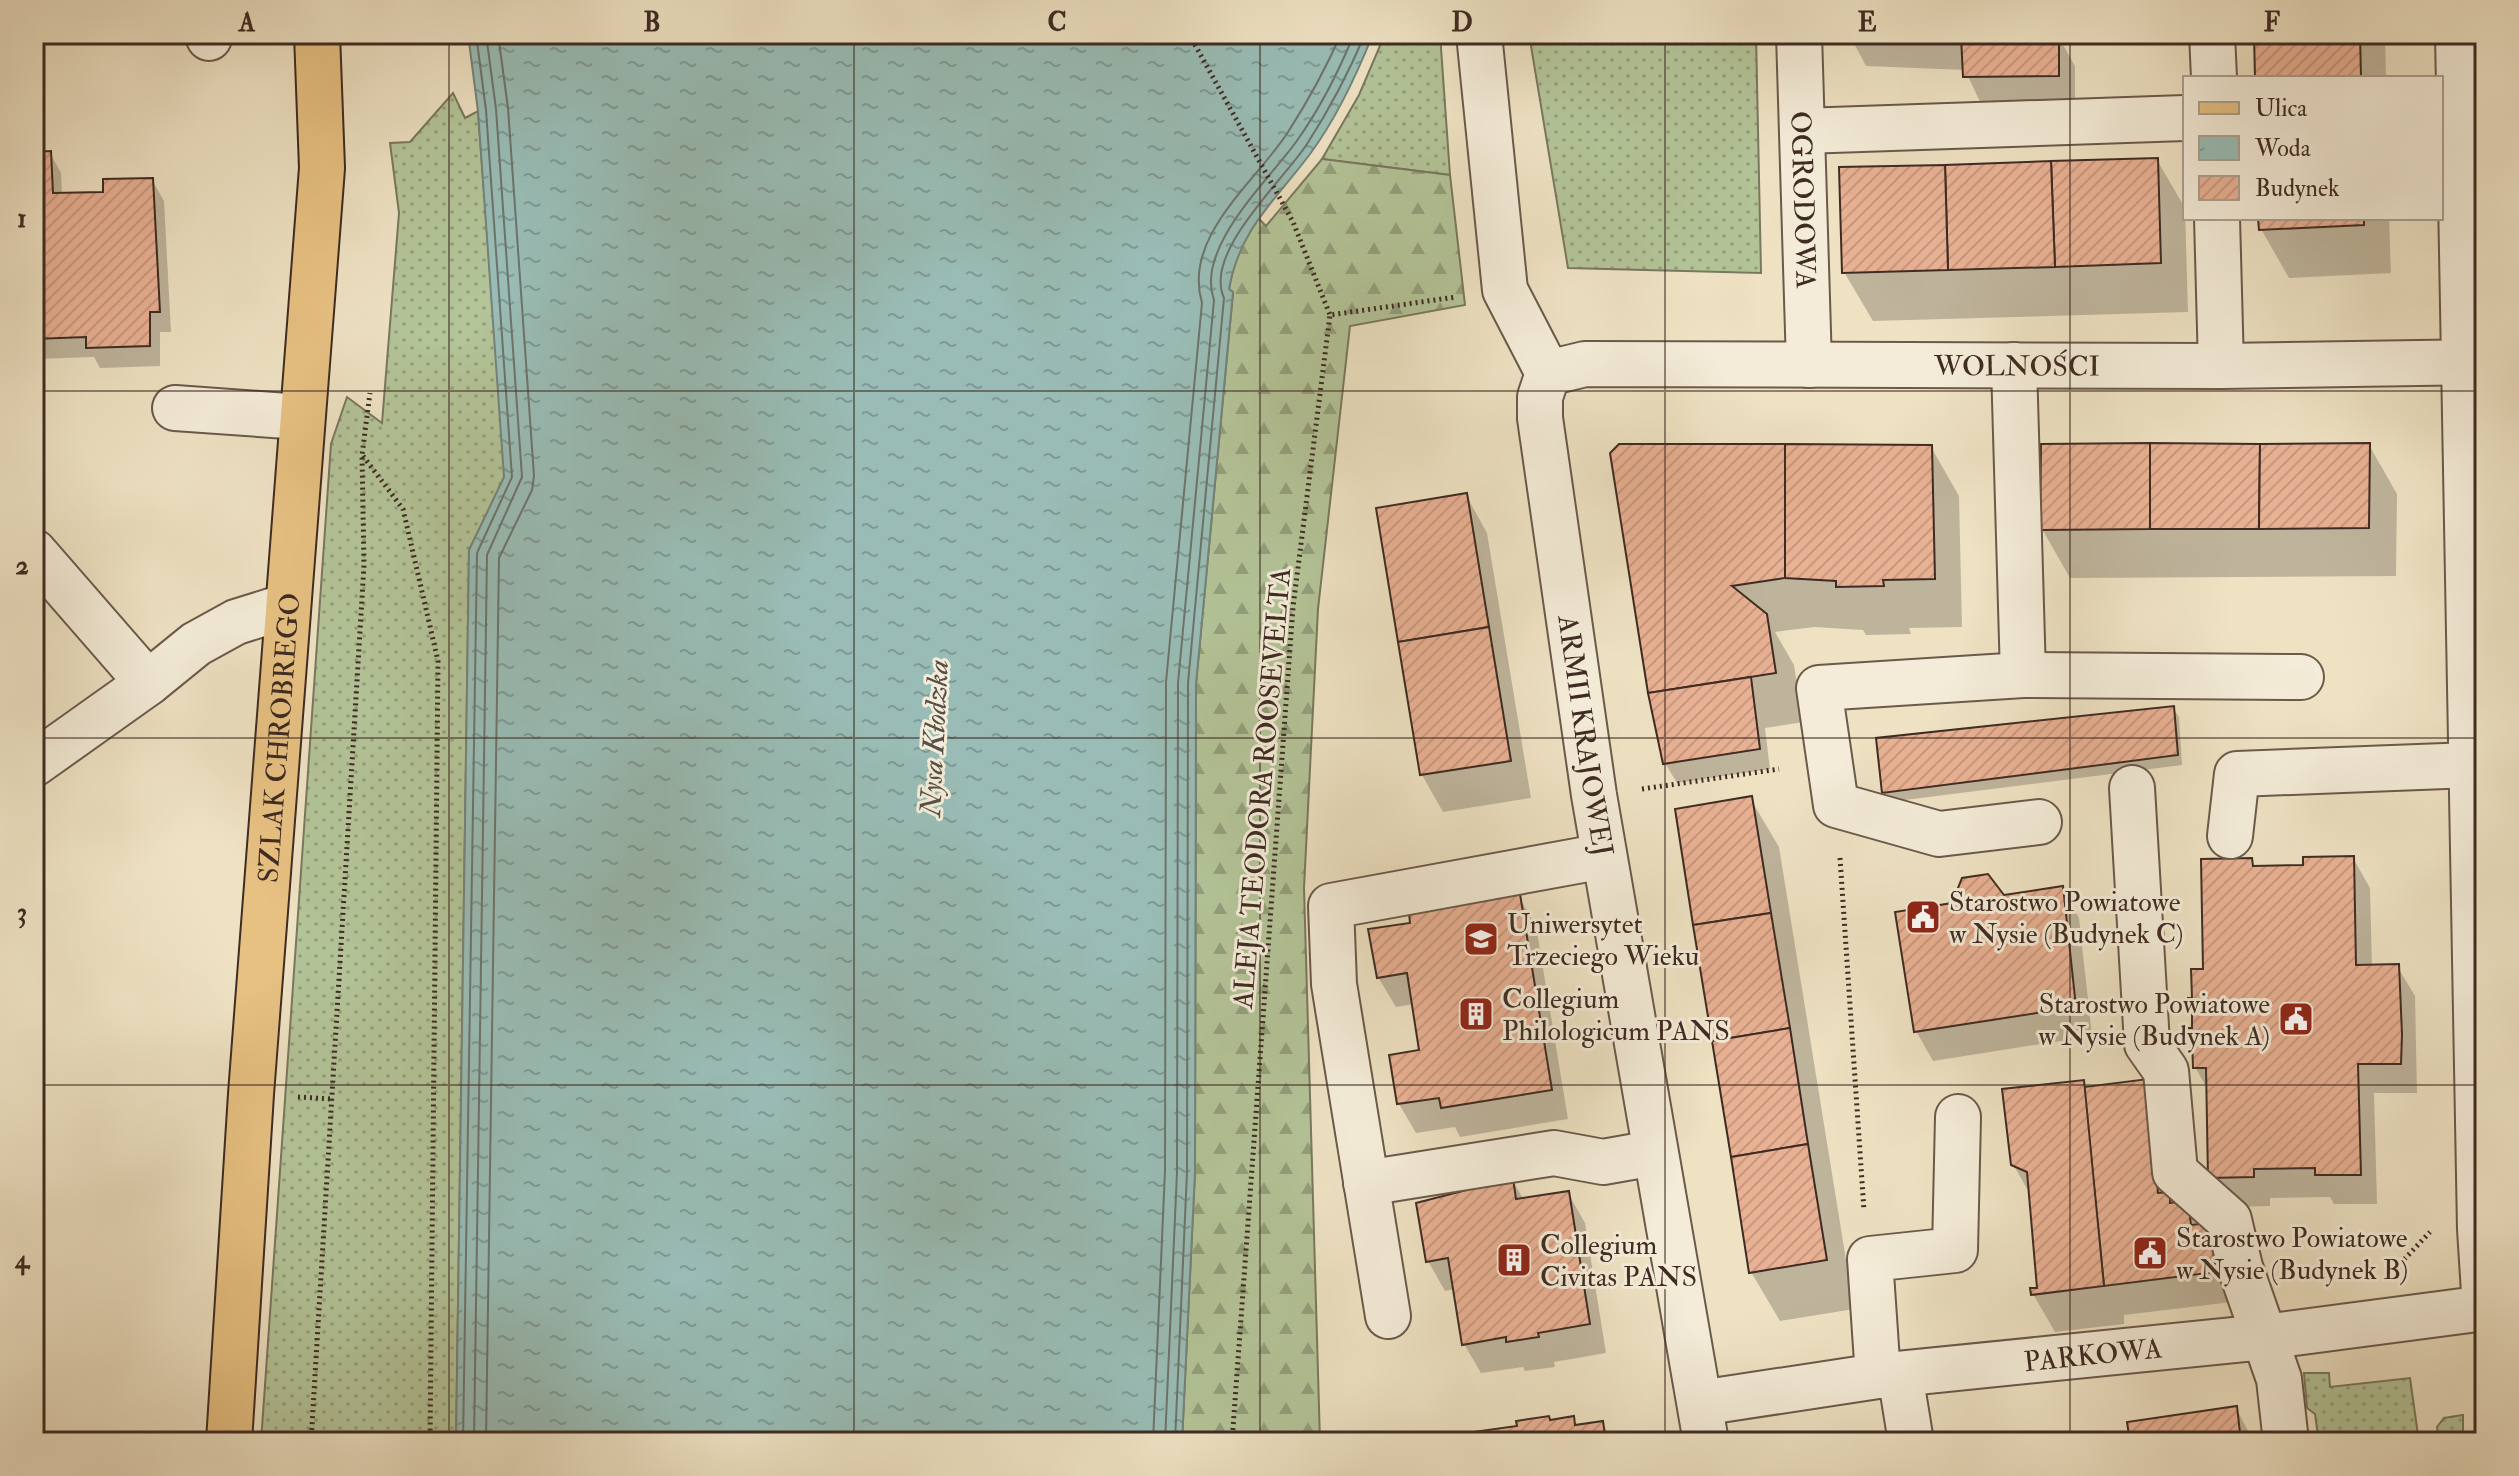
<svg xmlns="http://www.w3.org/2000/svg" width="2519" height="1476" font-family="'IM FELL Double Pica',serif">
<defs>
<pattern id="grass-dots" width="8" height="8" patternUnits="userSpaceOnUse" patternTransform="scale(2)"><rect width="8" height="8" fill="#b3c498"/><path d="M2 2h.1M6 6h.1" fill="none" stroke="#939f7c" stroke-width="1.8" stroke-linecap="round"/></pattern>
<pattern id="forest-firs" width="22" height="20" patternUnits="userSpaceOnUse" patternTransform="scale(2)"><rect width="22" height="20" fill="#b3c498"/><path d="M5 1l3.5 6h-7zM16 11l3.5 6h-7z" fill="#939f7c"/></pattern>
<pattern id="water-ripples" width="26" height="14" patternUnits="userSpaceOnUse" patternTransform="scale(2)"><rect width="26" height="14" fill="#99bdb6"/><path d="M2 4q2-2 4 0t4 0M15 11q2-2 4 0t4 0" fill="none" stroke="#7e9a94"/></pattern>
<pattern id="building-hatch" width="6" height="6" patternUnits="userSpaceOnUse" patternTransform="scale(2)"><rect width="6" height="6" fill="#e9b193"/><path d="M-1 1l2-2M0 6l6-6M5 7l2-2" fill="none" stroke="#c9987e"/></pattern>
</defs>
<rect width="100%" height="100%" fill="#eee2c3"/>
<filter id="stains"><feTurbulence type="fractalNoise" baseFrequency=".0025" numOctaves="4"/><feColorMatrix values="0 0 0 0 .2 0 0 0 0 .09 0 0 0 0 .02 0 0 0 .5 -.17"/></filter>
<radialGradient id="worn" r=".72"><stop offset=".6" stop-color="#630" stop-opacity="0"/><stop offset="1" stop-color="#630" stop-opacity=".3"/></radialGradient>
<g fill="url(#grass-dots)" stroke="#79785e" stroke-width="2">
<polygon points="1385,34 1440,34 1450,175 1322,159 1359,95"/>
<polygon points="1529,34 1756,34 1761,273 1568,268"/>
<polygon points="453,93 465,118 478,111 505,477 469,550 456,1442 261,1442 331,444 347,397 382,423 399,213 390,143 410,142"/>
<polygon points="2304,1373 2329,1373 2330,1387 2410,1378 2419,1442 2319,1442 2315,1414 2307,1408"/>
<polygon points="2463,1415 2463,1442 2439,1442 2437,1427 2444,1418"/>
</g>
<polygon fill="url(#forest-firs)" stroke="#79785e" stroke-width="2" points="1322,159 1450,175 1465,305 1350,326 1318,609 1304,888 1320,1442 1182,1442 1195,1172 1196,684 1233,293 1229,289 1235,258 1258,218 1266,226"/>
<path fill="url(#water-ripples)" stroke="#75837b" stroke-width="2" d="M468,34H1373C1357,74 1336,119 1310,154C1275,201 1240,228 1229,289L1233,292L1196,684L1195,1172L1182,1442H456L469,550L504,477L478,111Z"/>
<g fill="#0003">
<polygon points="1849,34 2058,36 2075,66 2075,105 1982,106 1965,70 1866,66"/>
<polygon points="2256,34 2385,34 2386,78 2257,78"/>
<polygon points="50,153 61,173 62,194 105,193 152,180 164,201 171,332 160,332 160,366 100,368 94,357 34,359 34,154"/>
<polygon points="2157,160 2185,208 2188,312 1873,321 1844,272"/>
<polygon points="2260,218 2389,218 2391,273 2289,278 2261,229"/>
<polygon points="2369,445 2397,494 2396,576 2070,578 2042,529"/>
<polygon points="1931,447 1959,496 1962,627 1909,628 1911,634 1866,635 1863,630 1814,627 1775,632 1794,665 1803,722 1765,728 1770,769 1677,783 1665,763 1650,693 1612,454"/>
<polygon points="1466,495 1487,533 1531,798 1443,812 1422,775"/>
<polygon points="2173,708 2179,717 2182,765 1889,802 1884,792"/>
<polygon points="1750,798 1779,847 1854,1309 1780,1321 1751,1272"/>
<polygon points="2353,858 2370,888 2372,967 2397,966 2415,996 2417,1093 2374,1093 2377,1204 2334,1204 2330,1197 2270,1198 2270,1206 2227,1207 2210,1177 2208,1090 2195,1067 2195,1049 2189,1039 2194,1030 2194,1000 2251,860 2256,868 2305,867"/>
<polygon points="2062,888 2079,918 2092,1036 1933,1061 1916,1031 2003,897"/>
<polygon points="1519,897 1536,926 1568,1119 1460,1137 1455,1127 1416,1133 1399,1104 1391,1056 1421,1051 1414,1004 1396,1007 1378,977 1413,924"/>
<polygon points="2083,1082 2086,1088 2164,1111 2172,1200 2175,1204 2186,1204 2199,1226 2208,1225 2232,1302 2124,1315 2124,1324 2055,1332 2033,1294 2040,1290 2031,1196 2013,1164"/>
<polygon points="1512,1180 1524,1200 1568,1193 1585,1223 1606,1353 1554,1362 1555,1367 1525,1371 1523,1367 1481,1373 1464,1344 1455,1289 1445,1291 1428,1261"/>
<polygon points="2236,1408 2254,1442 2132,1442"/>
<polygon points="1573,1419 1577,1426 1602,1423 1613,1442 1477,1442"/>
</g>
<g fill="none" stroke-linecap="round" stroke-linejoin="round">
<g stroke="#6c746c" stroke-width="2">
<polyline points="463,1442 477,553 512,477 486,110 476,34"/>
<polyline points="474,1442 487,555 522,477 496,109 486,34"/>
<polyline points="486,1442 499,558 532,490 534,476 508,108 498,34"/>
<path d="M1153,1442L1165,1171L1166,682L1202,303C1182,236 1257,181 1288,132C1308,101 1326,68 1341,34"/>
<path d="M1165,1442L1177,1172L1178,683L1214,300C1195,248 1268,181 1296,142C1319,110 1339,71 1354,34"/>
<path d="M1175,1442L1187,1172L1188,683L1224,298C1203,252 1284,180 1307,144C1329,110 1349,72 1365,34"/>
</g>
</g>
<g fill="url(#building-hatch)" stroke="#3f2b23" stroke-width="2">
<polygon points="1847,34 2059,34 2059,76 1963,77 1961,36 1954,37 1954,41 1900,41 1900,37 1847,37"/>
<polygon points="2254,34 2360,34 2361,78 2255,78"/>
<polygon points="51,151 53,193 103,192 103,179 153,178 160,312 150,312 150,346 86,348 86,337 34,339 34,152"/>
<polygon points="2158,158 2161,263 2055,267 2051,161"/>
<polygon points="2051,161 2055,267 1948,270 1945,165"/>
<polygon points="1945,165 1948,270 1842,273 1839,167"/>
<polygon points="2258,218 2364,218 2364,225 2259,230"/>
<polygon points="2150,443 2260,444 2259,529 2150,529"/>
<polygon points="2150,443 2150,529 2040,530 2041,444"/>
<polygon points="2370,443 2369,528 2259,529 2260,444"/>
<polygon points="1619,444 1785,444 1785,578 1732,586 1767,614 1776,673 1648,693 1610,453"/>
<polygon points="1785,444 1932,445 1935,579 1883,580 1884,586 1836,587 1836,581 1785,578"/>
<polygon points="1467,493 1489,627 1398,642 1376,508"/>
<polygon points="1489,627 1511,761 1420,775 1398,642"/>
<polygon points="1751,677 1760,749 1663,764 1648,693"/>
<polygon points="2174,706 2178,755 1882,793 1876,738"/>
<polygon points="1752,796 1771,913 1693,925 1675,809"/>
<polygon points="2354,856 2356,965 2399,964 2402,1034 2401,1064 2358,1064 2361,1175 2315,1175 2315,1168 2254,1169 2254,1177 2208,1178 2206,1068 2193,1068 2192,1039 2187,1040 2187,1028 2192,1028 2192,1009 2188,1004 2188,998 2192,998 2191,969 2203,969 2201,859 2252,858 2253,866 2303,865 2303,857"/>
<polygon points="1988,874 2004,895 2063,886 2076,1007 1914,1032 1895,912 1952,903 1962,878"/>
<polygon points="1520,894 1552,1090 1441,1108 1439,1098 1397,1104 1389,1055 1419,1050 1407,973 1377,978 1368,929 1410,923 1409,913"/>
<polygon points="1771,913 1790,1028 1712,1041 1693,925"/>
<polygon points="1790,1028 1808,1144 1731,1157 1712,1041"/>
<polygon points="2148,1079 2158,1193 2170,1192 2170,1203 2188,1201 2191,1225 2209,1223 2216,1272 2104,1286 2084,1087"/>
<polygon points="2084,1080 2104,1286 2031,1295 2030,1288 2037,1288 2027,1172 2011,1165 2002,1089"/>
<polygon points="1808,1144 1827,1260 1749,1273 1731,1157"/>
<polygon points="1513,1178 1516,1199 1569,1191 1590,1324 1538,1333 1539,1337 1506,1342 1506,1337 1462,1345 1448,1258 1426,1262 1416,1203"/>
<polygon points="2237,1406 2241,1442 2130,1442 2127,1422"/>
<polygon points="1549,1416 1550,1420 1574,1416 1575,1425 1603,1421 1606,1442 1475,1442 1473,1432 1517,1426 1516,1421"/>
</g>
<g fill="none" stroke-linecap="round" stroke-linejoin="round">
<defs>
<g id="minor">
<polyline points="209,34 209,38"/>
<path id="s1" d="M1479,34L1505,290L1548,373L1540,397V418L1594,795L1706,1442"/>
<path id="s2" d="M1799,34L1809,365"/>
<polyline points="2212,34 2214,78"/>
<polyline points="2458,34 2480,1229 2485,1308"/>
<polyline points="1802,131 2185,118"/>
<polyline points="2217,218 2221,366"/>
<polyline points="2014,365 2023,675 1819,688 1836,805 1939,834 2039,822"/>
<path id="s3" d="M1548,373L1585,364L2221,366L2485,362"/>
<polyline points="175,408 301,417"/>
<polyline points="34,552 148,683"/>
<polyline points="2023,675 2301,677"/>
<polyline points="34,764 148,683 196,644 236,622 287,606"/>
<polyline points="2132,788 2147,1044 2166,1071 2175,1172 2229,1220 2240,1267 2279,1379 2286,1442"/>
<polyline points="2230,836 2237,774 2471,765"/>
<polyline points="1366,1183 1554,1153 1603,1162 1654,1153"/>
<polyline points="1388,1316 1334,984 1331,906 1604,856"/>
<polyline points="1900,1374 1911,1442"/>
<polyline points="1878,1376 1870,1259 1955,1250 1958,1117"/>
<path id="s4" d="M1700,1403L1878,1376L2264,1337L2485,1308"/>
</g>
<g id="major">
<path id="s5" d="M229,1442L251,1094L322,168L317,34"/>
</g>
</defs>
<use href="#minor" stroke="#6b594b" stroke-width="48"/>
<use href="#major" stroke="#3f2b23" stroke-width="48"/>
<g stroke="#3f2b23" stroke-width="5" stroke-dasharray="2 4" stroke-linecap="butt">
<polyline points="1189,34 1293,222 1330,315"/>
<polyline points="363,456 403,509 438,661 430,1442"/>
<polyline points="1642,789 1779,769"/>
<polyline points="1840,858 1864,1211"/>
<polyline points="298,1097 331,1099"/>
<polyline points="2396,1268 2430,1232"/>
<polyline points="311,1442 364,565 362,455 370,393"/>
<polyline points="1232,1442 1293,607 1330,315 1456,297"/>
</g>
<use href="#minor" stroke="#f4ecd8" stroke-width="44"/>
<use href="#major" stroke="#e7c182" stroke-width="44"/>
</g>
<path fill="none" stroke="#3f2b23" stroke-width="2" stroke-opacity="0.55" d="M449,34V1442M854,34V1442M1260,34V1442M1665,34V1442M2070,34V1442M34,391H2485M34,738H2485M34,1085H2485"/>
<defs>
<symbol id="civic-square" viewBox="-11 -11 22 22"><rect x="-9" y="-9" width="18" height="18" rx="4" fill="#8f2418" stroke="#f4ecd8"/><path d="M-.6-6.5H3V-4.5H.6V-3L4-1V1h2V6H-6V1h2V-1L-.6-3ZM-1.2 2.5V6h2.4V2.5Z" fill="#fff"/></symbol>
<symbol id="university-square" viewBox="-11 -11 22 22"><rect x="-9" y="-9" width="18" height="18" rx="4" fill="#8f2418" stroke="#f4ecd8"/><path d="M0-5L7-2L0 1L-7-2ZM-4 1L0 2.5L4 1V4Q0 6-4 4Z" fill="#fff"/></symbol>
<symbol id="building-square" viewBox="-11 -11 22 22"><rect x="-9" y="-9" width="18" height="18" rx="4" fill="#8f2418" stroke="#f4ecd8"/><path d="M-4-6H4V6H1V3H-1V6H-4ZM-2.5-4.3h1.7v1.8h-1.7ZM.8-4.3h1.7v1.8H.8ZM-2.5-1h1.7V.8h-1.7ZM.8-1h1.7V.8H.8Z" fill="#fff"/></symbol>
</defs>
<g fill-rule="evenodd">
<use href="#civic-square" x="1903" y="897" width="40" height="40"/>
<use href="#university-square" x="1461" y="919" width="40" height="40"/>
<use href="#building-square" x="1456" y="994" width="40" height="40"/>
<use href="#civic-square" x="2276" y="999" width="40" height="40"/>
<use href="#civic-square" x="2130" y="1233" width="40" height="40"/>
<use href="#building-square" x="1494" y="1240" width="40" height="40"/>
</g>
<g text-anchor="middle" stroke-width="6" stroke-linejoin="round" paint-order="stroke">
<g font-size="28" fill="#3f2b23" stroke="#f4ecd8">
<text dy="10" stroke="none"><textPath href="#s2" startOffset="166">OGRODOWA</textPath></text>
<text dy="10" stroke="none"><textPath href="#s3" startOffset="470">WOLNOŚCI</textPath></text>
<text dy="10" stroke="none"><textPath href="#s1" startOffset="718">ARMII KRAJOWEJ</textPath></text>
<text dy="10" stroke="none"><textPath href="#s5" startOffset="706">SZLAK CHROBREGO</textPath></text>
<text transform="translate(1261 788) rotate(-85)" y="10">ALEJA TEODORA ROOSEVELTA</text>
<text dy="10" stroke="none"><textPath href="#s4" startOffset="396">PARKOWA</textPath></text>
</g>
<g font-size="28" fill="#3f2b23" stroke="#f4ecd8" text-anchor="start">
<text x="1949" y="911">Starostwo Powiatowe<tspan x="1949" dy="32">w Nysie (Budynek C)</tspan></text>
<text x="1507" y="933">Uniwersytet<tspan x="1507" dy="32">Trzeciego Wieku</tspan></text>
<text x="1502" y="1008">Collegium<tspan x="1502" dy="32">Philologicum PANS</tspan></text>
<text x="2270" y="1013" text-anchor="end">Starostwo Powiatowe<tspan x="2270" dy="32">w Nysie (Budynek A)</tspan></text>
<text x="2176" y="1247">Starostwo Powiatowe<tspan x="2176" dy="32">w Nysie (Budynek B)</tspan></text>
<text x="1540" y="1254">Collegium<tspan x="1540" dy="32">Civitas PANS</tspan></text>
</g>
<g font-size="30" font-style="italic" fill="#565048" stroke="#f4ecd8">
<text transform="translate(934 738) rotate(-87)" y="10">Nysa Kłodzka</text>
</g>
</g>
<rect width="2519" height="1476" fill="none" stroke="#eee2c3" stroke-width="88"/>
<rect x="2183" y="76" width="260" height="144" fill="#f4ecd8" stroke="#ac9f90" stroke-width="2"/>
<rect x="2199" y="102" width="40" height="12" fill="#e7c182" stroke="#ac9f90" stroke-width="2"/>
<text x="2255" y="116" font-size="24" fill="#3f2b23">Ulica</text>
<rect x="2199" y="136" width="40" height="24" fill="url(#water-ripples)" stroke="#ac9f90" stroke-width="2"/>
<text x="2255" y="156" font-size="24" fill="#3f2b23">Woda</text>
<rect x="2199" y="176" width="40" height="24" fill="url(#building-hatch)" stroke="#ac9f90" stroke-width="2"/>
<text x="2255" y="196" font-size="24" fill="#3f2b23">Budynek</text>
<rect x="44" y="44" width="2431" height="1388" fill="none" stroke="#3f2b23" stroke-width="3"/>
<g font-size="26" text-anchor="middle" font-weight="bold" fill="#3f2b23">
<text x="247" y="31">A</text>
<text x="652" y="31">B</text>
<text x="1057" y="31">C</text>
<text x="1462" y="31">D</text>
<text x="1867" y="31">E</text>
<text x="2272" y="31">F</text>
<text x="22" y="227">1</text>
<text x="22" y="574">2</text>
<text x="22" y="921">3</text>
<text x="22" y="1268">4</text>
</g>
<rect width="100%" height="100%" filter="url(#stains)"/>
<rect width="100%" height="100%" fill="url(#worn)"/>
</svg>
